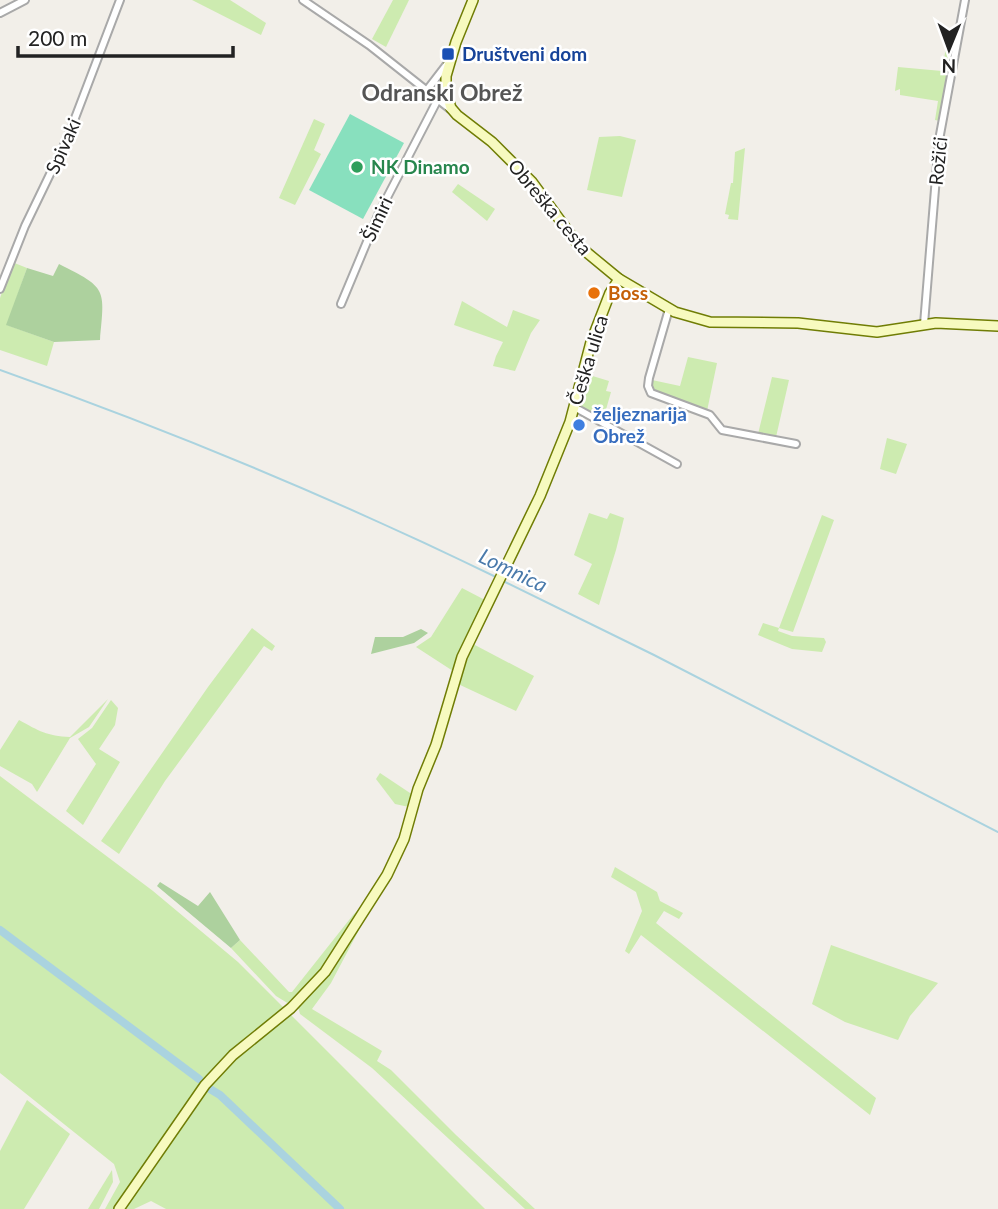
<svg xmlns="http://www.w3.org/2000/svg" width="998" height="1209" font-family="Lato,sans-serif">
<rect width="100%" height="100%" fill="#f2efe9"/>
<g fill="#cdebb0">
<polygon points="192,0 230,0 266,23 261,35"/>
<polygon points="393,0 409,0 386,47 372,39"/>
<polygon points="949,29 957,30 940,121 935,120 938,101 900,95 900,89 895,91 898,67 942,71"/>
<polygon points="314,119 325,124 314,150 321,154 295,205 279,198"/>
<polygon points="620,136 636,140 622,197 587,190 599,137"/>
<polygon points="745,148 738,220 728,219 729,215 725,214 731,183 733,183 735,152"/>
<polygon points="458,184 495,209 487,221 452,192"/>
<polygon points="12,262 27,268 7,325 54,342 47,366 0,350 0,298"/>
<polygon points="462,301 507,327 513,310 540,320 531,333 515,371 493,366 496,356 503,342 454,325"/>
<polygon points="688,357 717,363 707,411 651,389 652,380 680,386"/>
<polygon points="586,374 609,381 606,391 611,392 603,420 579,406"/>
<polygon points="772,377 789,380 776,437 758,434"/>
<polygon points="887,438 907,444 896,474 880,469"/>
<polygon points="589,513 607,519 610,513 624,518 616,550 599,605 578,594 592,564 574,555"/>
<polygon points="822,515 834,520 793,632 779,628 778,631 792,636 824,638 826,642 822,652 792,649 758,635 763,623 779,628"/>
<polygon points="462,588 485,600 453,671 416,647 431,637"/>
<polygon points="252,628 275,646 272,651 264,646 165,781 119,854 101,841 208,687"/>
<polygon points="473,644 534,676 516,711 458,684"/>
<path d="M108,699L89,727L70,738L37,792L32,784L0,766V750L19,720C39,731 47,736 70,737Z"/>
<polygon points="111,700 118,708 115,725 99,749 120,762 83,825 66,811 96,764 78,739 92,728"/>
<polygon points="380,773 413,795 409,807 395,804 376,779"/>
<polygon points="0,776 153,891 238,962 485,1209 166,1209 151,1201 134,1209 105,1209 120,1182 114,1164 0,1073"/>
<polygon points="615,867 657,892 660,901 683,913 679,919 664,911 656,923 876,1098 870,1115 641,935 629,954 625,951 642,911 636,892 611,877"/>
<polygon points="363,905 322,969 289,1004 276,996 231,948 240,940 289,992 292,992 353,915"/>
<polygon points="370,909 331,983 312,1009 382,1051 377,1061 391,1070 456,1135 535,1209 525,1209 372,1068 300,1014 298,1007 300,1004"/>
<polygon points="831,945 938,983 910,1016 898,1040 845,1022 812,1004"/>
<polygon points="27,1100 70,1134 24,1209 0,1209 0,1151"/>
<polygon points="112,1170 113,1182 99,1209 88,1209"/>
</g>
<g fill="#add19e">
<path d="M59,264C107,288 105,288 100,340L54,342L6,325L27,268L53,276Z"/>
<polygon points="421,629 428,633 414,643 371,654 375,637 403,637"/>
<polygon points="160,882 198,906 210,892 240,940 231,948 157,886"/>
</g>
<polygon fill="#88e0be" points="350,114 404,143 363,219 309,190"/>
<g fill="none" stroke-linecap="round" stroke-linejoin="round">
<g stroke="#aad3df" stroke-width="2">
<path d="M0,370C169,430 336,499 498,578"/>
<polyline points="503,581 654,655 998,832"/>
</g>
<g stroke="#aad3df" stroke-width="8">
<polyline points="0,930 199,1079"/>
<polyline points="210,1089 220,1095 340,1209"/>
</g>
<defs>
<g id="street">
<polyline points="303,0 369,45 450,109"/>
<polyline points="0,13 25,0"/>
<polyline points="427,90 447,64"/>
<polyline points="0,289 25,226 67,139 120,0"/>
<polyline points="341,304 379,213 438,99"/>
<polyline points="669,309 649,378 648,386 651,393 710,415 722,430 796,444"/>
<polyline points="924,324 939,140 965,0"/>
<polyline points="574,407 677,464"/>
</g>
<g id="secondary">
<polyline points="473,0 456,42 446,76 446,92 451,108 457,115 492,142 532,182 579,246 619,279 675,312 710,322 798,323 877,332 936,323 998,326"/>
<polyline points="119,1209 205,1085 233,1055 291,1008 325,972 387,875 404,839 418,789 436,745 462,657 540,496 570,422 591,342 610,293 619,279"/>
</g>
</defs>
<use href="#street" stroke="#a9a9a9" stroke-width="10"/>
<use href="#secondary" stroke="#707d05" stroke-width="12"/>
<use href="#street" stroke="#fff" stroke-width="6"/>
<use href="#secondary" stroke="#f7fabf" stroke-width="9"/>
</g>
<rect fill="#1a4fb4" stroke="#fff" stroke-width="2.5" x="441" y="47" width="14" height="14" rx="3.5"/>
<circle fill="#2e9e5b" stroke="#fff" stroke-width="2.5" cx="357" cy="167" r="7"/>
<circle fill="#e8710a" stroke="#fff" stroke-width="2.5" cx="594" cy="293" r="7"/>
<circle fill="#3f7fe0" stroke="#fff" stroke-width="2.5" cx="579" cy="425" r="7"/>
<g text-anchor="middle" stroke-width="5" stroke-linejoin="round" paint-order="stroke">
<g font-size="19" font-weight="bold" fill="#164399" stroke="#fff" text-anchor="start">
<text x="462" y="61">Društveni dom</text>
</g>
<g font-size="19" fill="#222" stroke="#fff">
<text transform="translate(63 146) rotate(-66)" y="7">Spivaki</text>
<text transform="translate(938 161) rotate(-84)" y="7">Rožići</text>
<text transform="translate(550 207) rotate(50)" y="7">Obreška cesta</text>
<text transform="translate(377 219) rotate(-65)" y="7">Šimiri</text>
<text transform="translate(588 360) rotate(-73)" y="7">Češka ulica</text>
</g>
<g font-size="19" font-weight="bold" fill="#27864d" stroke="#fff" text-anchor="start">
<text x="371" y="174">NK Dinamo</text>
</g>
<g font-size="19" font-weight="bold" fill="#c56008" stroke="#fff" text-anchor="start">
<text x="608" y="300">Boss</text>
</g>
<g font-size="19" font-weight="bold" fill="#366cbe" stroke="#fff" text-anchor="start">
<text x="593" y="421">željeznarija<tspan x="593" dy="22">Obrež</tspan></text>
</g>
<g font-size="21" font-style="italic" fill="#4a7aab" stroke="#fff">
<text transform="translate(513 571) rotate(26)" y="7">Lomnica</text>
</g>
<g font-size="23" font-weight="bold" fill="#555" stroke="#fff">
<text x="442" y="101">Odranski Obrež</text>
</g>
</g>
<g transform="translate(949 49) rotate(181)" stroke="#ffffff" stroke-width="5" paint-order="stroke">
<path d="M0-5L12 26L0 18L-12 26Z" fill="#222222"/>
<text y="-10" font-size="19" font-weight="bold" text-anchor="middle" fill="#222222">N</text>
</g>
<path d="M18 46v10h215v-10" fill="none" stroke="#222222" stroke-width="3.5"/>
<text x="28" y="46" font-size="21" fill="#222222" stroke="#ffffff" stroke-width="5" paint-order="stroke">200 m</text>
</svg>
